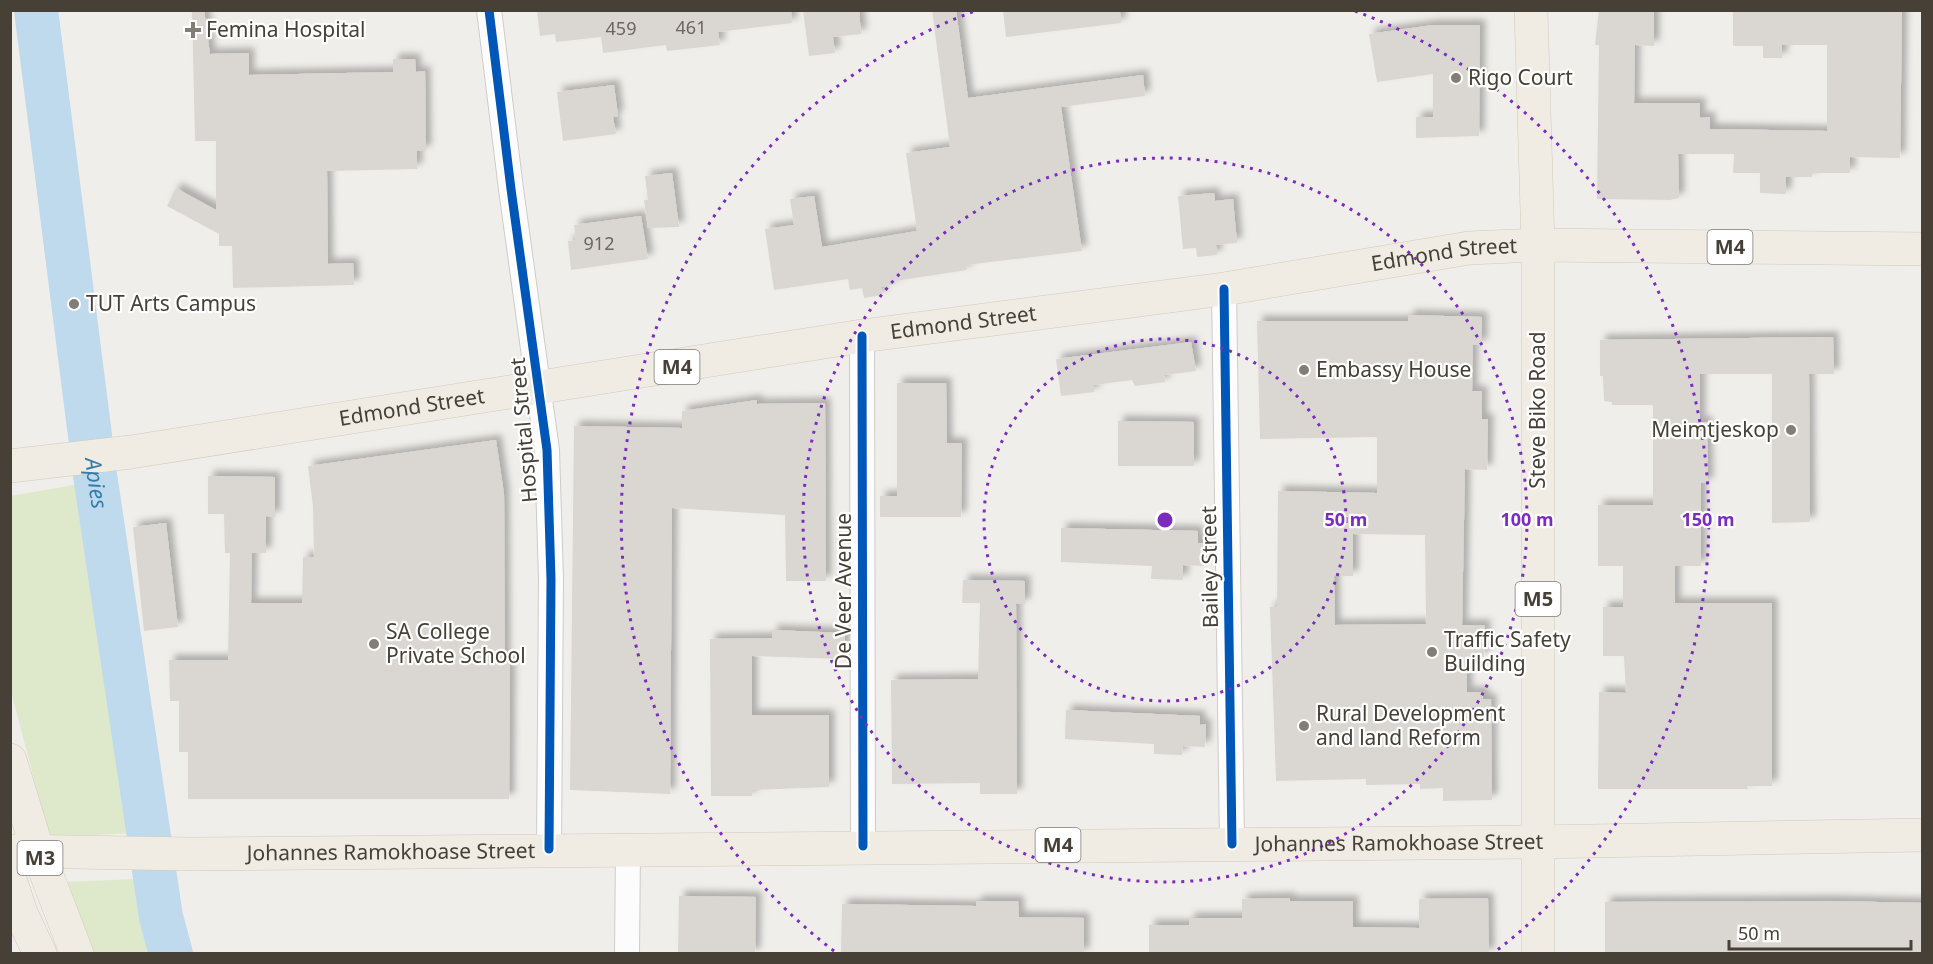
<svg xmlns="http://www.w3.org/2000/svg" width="1933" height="964" font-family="'Noto Sans',sans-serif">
<defs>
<filter id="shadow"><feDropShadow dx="5.5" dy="-5.5" stdDeviation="3" flood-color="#0004"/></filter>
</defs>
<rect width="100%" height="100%" fill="#f0eeeb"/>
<g fill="#dee9cc">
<polygon points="80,484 135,833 49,837 11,691 10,496"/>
<polygon points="138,879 152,953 91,953 60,882"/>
</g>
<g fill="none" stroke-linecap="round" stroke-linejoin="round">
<path stroke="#bedaec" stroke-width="44" id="s1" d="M36,10L95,475L161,917L171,954"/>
</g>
<g fill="#dad7d3" fill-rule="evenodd" filter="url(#shadow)">
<polygon points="192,10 204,10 210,54 249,53 249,75 393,72 393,59 415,59 416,72 425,71 426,151 417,151 417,169 327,171 328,264 353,263 354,285 233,288 232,246 219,246 219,234 167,206 176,188 216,210 216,141 195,141"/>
<polygon points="537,10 791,10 792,23 718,32 720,45 667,51 666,45 603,53 601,37 556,42 555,34 540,36"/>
<polygon points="803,10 859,10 861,34 833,37 835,53 809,56"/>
<polygon points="932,10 956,10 968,98 1143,75 1145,96 1061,107 1082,251 966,265 967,270 895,281 896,284 881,287 882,295 864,298 862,288 850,290 848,279 774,290 765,229 794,225 790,199 814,196 822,247 917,231 906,153 950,147"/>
<polygon points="1003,10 1120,10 1121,23 1006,37"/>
<polygon points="1599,10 1654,10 1654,46 1635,45 1634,103 1700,103 1700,118 1710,117 1710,129 1827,131 1827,45 1782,45 1782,58 1763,58 1763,46 1733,46 1733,10 1902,10 1900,158 1850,157 1850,173 1812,173 1812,177 1786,177 1786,194 1760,193 1760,173 1733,173 1734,154 1678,154 1679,198 1670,200 1597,199 1599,45 1595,45"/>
<polygon points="1433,25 1480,25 1479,136 1416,138 1416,117 1433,117 1433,74 1377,82 1369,34"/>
<polygon points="614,85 618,116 613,117 616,134 563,141 557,92"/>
<polygon points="672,173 679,227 648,228 644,200 648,200 645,176"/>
<polygon points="1214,193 1215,201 1233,199 1237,243 1216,245 1217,255 1197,257 1196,248 1183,249 1178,196"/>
<polygon points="641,216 648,259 571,270 568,241 576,240 574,225"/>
<path d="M1408,315L1482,317V345H1473L1472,391H1482V419H1488L1487,470L1465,469L1462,625H1485L1484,657H1467V692H1483V699H1491L1492,800L1443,801V788L1420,789V784L1366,785V779L1276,781L1270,607H1277L1278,491L1377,493V437L1260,439L1257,321H1408ZM1353,534L1425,535L1426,624L1335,625L1334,576H1353Z"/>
<polygon points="1833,337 1834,374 1809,374 1810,522 1772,523 1772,374 1700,374 1700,422 1707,422 1708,483 1701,483 1701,566 1675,566 1675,603 1772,603 1772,786 1747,786 1748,789 1598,789 1599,692 1626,693 1624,656 1603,656 1603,607 1623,607 1623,566 1598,566 1598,505 1653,505 1653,405 1612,405 1612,402 1604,401 1603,376 1600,376 1600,340"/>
<polygon points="1191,342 1196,371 1164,375 1165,382 1135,386 1132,380 1094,385 1094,392 1061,396 1056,359"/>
<polygon points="897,383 946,383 947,443 962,443 961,517 880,517 880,496 897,496"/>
<polygon points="757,400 757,404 825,403 826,581 786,581 785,515 672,508 670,794 570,790 574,426 682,428 682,411"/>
<polygon points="1118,421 1194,422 1194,466 1118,466"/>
<polygon points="496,440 504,494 505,659 510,659 509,799 188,799 188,752 179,752 179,701 170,701 169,660 228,660 230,553 225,553 224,514 208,514 208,476 275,477 275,517 266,516 266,553 252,553 251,603 302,603 303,557 314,557 313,507 308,466"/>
<polygon points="166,523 178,627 144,631 133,527"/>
<polygon points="1061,528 1198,531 1198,543 1204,543 1204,566 1183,565 1183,580 1151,579 1152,566 1061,562"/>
<polygon points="963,580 1025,581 1025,604 1016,604 1017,794 980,794 980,783 892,784 891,680 978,679 980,603 962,603"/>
<polygon points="772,630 845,633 844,659 752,656 752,715 829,715 829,787 752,790 752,796 711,796 710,639 772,638"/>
<polygon points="1066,710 1200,716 1200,725 1206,724 1205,747 1183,746 1182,755 1154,754 1154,744 1065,739"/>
<polygon points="679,896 756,897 755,954 678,954"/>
<polygon points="1290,898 1290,901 1353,901 1353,927 1419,928 1419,899 1488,898 1489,954 1149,954 1149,925 1189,925 1189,918 1242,918 1242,899"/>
<polygon points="976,901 1018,901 1019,917 1084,918 1084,954 841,954 842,904 976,906"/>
<polygon points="1833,901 1923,903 1923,954 1605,954 1605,902"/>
</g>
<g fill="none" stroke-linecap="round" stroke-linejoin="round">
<defs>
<g id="street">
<polyline points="489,10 511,189 547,450 551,579 549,849"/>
<polyline points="1224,289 1232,844"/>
<polyline points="862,336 863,846"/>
<polyline points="627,954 628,850"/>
</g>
<g id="primary">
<polyline points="1531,10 1538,245 1538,954"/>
<path id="s2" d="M10,466L131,452L862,336L1224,289L1469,248L1538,245L1922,249"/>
<polyline points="10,760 38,852 77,954"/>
<path id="s3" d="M10,851L193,854L1537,842L1922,835"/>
<polyline points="10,879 21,913 40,954"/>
</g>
</defs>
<use href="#street" stroke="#ceccc8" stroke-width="26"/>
<use href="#primary" stroke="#d1caba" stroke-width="34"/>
<use href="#street" stroke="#fdfcfc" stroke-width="24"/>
<use href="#primary" stroke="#f0ece4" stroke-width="33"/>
<defs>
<g id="cycleway">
<polyline points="489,10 511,189 547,450 551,579 549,849"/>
<polyline points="1224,289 1232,844"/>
<polyline points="862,336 863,846"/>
</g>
</defs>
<use href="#cycleway" stroke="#fff" stroke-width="13"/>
<use href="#cycleway" stroke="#0057b8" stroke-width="9"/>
</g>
<g fill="none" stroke="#7b2cbf" stroke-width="3" stroke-dasharray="3 6">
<circle cx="1165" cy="520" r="181"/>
<circle cx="1165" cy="520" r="362"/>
<path d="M834 951A543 543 0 0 1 975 11M1355 11A543 543 0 0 1 1496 951"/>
</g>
<g fill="#827d76" stroke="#fff" stroke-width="2">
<path d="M190 21h6v6h6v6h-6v6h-6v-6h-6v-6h6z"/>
<circle cx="1456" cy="78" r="6"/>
<circle cx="74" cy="304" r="6"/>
<circle cx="1304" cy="370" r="6"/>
<circle cx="1791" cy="430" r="6"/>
<circle cx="374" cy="644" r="6"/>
<circle cx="1432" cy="652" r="6"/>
<circle cx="1304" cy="726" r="6"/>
</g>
<g text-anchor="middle" stroke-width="4.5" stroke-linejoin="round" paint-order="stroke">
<g font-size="18" fill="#6c665f">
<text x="691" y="34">461</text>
<text x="621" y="35">459</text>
<text x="599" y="250">912</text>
</g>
<g fill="#fff" stroke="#7e7973" stroke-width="1.5">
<rect x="1707.5" y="230" width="45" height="34" rx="4.5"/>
<rect x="654.5" y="350" width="45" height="34" rx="4.5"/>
<rect x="1515.5" y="582" width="45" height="34" rx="4.5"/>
<rect x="1035.5" y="828" width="45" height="34" rx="4.5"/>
<rect x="17.5" y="841" width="45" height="34" rx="4.5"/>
</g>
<g font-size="20" font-weight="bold" fill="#464037">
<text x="1730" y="254">M4</text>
<text x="677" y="374">M4</text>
<text x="1538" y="606">M5</text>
<text x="1058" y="852">M4</text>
<text x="40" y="865">M3</text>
</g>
<g font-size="21" fill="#464037" stroke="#fff" text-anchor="start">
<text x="206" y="37">Femina Hospital</text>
<text x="1468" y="85">Rigo Court</text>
<text x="86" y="311">TUT Arts Campus</text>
<text x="1316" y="377">Embassy House</text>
<text x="1779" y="437" text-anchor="end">Meimtjeskop</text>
<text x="386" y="639">SA College<tspan x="386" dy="24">Private School</tspan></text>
<text x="1444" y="647">Traffic Safety<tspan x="1444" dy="24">Building</tspan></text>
<text x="1316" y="721">Rural Development<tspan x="1316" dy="24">and land Reform</tspan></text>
</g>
<g font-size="21" fill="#464037" stroke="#fff">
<text dy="7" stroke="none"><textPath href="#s2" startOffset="1450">Edmond Street</textPath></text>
<text dy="7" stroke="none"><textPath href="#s2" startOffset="964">Edmond Street</textPath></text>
<text dy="7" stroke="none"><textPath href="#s2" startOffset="406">Edmond Street</textPath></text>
<text transform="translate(1538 410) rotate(-90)" y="7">Steve Biko Road</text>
<text transform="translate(524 430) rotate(-95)" y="7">Hospital Street</text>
<text transform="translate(1210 567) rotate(-91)" y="7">Bailey Street</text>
<text transform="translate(844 591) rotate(-90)" y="7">De Veer Avenue</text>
<text dy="7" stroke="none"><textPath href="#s3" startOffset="1389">Johannes Ramokhoase Street</textPath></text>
<text dy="7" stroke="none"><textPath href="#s3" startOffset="381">Johannes Ramokhoase Street</textPath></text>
</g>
<g font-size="22" font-style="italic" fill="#367cab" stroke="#fff">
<text dy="8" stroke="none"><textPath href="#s1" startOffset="477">Apies</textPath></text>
</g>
</g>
<circle cx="1165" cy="520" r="9" fill="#7b2cbf" stroke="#fff" stroke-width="3"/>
<g font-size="18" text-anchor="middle" font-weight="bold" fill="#7b2cbf" stroke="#fff" stroke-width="4.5" stroke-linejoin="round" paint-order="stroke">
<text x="1346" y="526">50 m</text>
<text x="1527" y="526">100 m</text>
<text x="1708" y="526">150 m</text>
</g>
<rect width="1933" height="964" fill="none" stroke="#464037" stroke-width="24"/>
<path d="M1729 940v9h182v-9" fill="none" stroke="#464037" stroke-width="3"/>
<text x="1738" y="940" font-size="18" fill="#464037" stroke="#ffffff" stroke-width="4.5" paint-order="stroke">50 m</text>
</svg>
